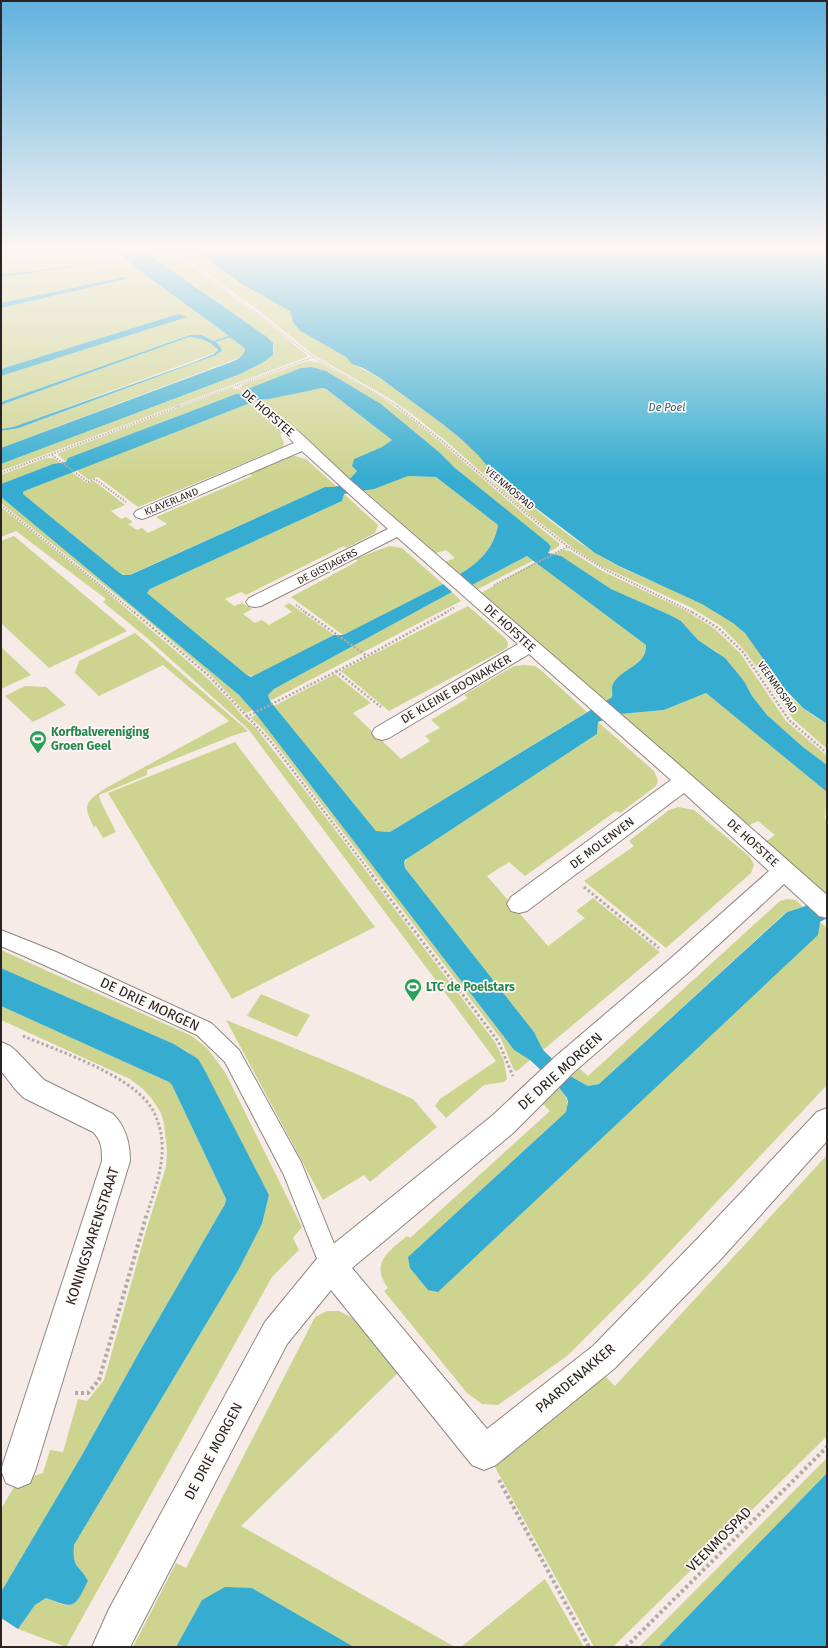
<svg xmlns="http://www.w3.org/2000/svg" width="828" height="1648" font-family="'Fira Sans',sans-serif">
<rect width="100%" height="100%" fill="#f6ebe6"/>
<g fill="#cdd48f">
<polygon points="65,247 111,247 144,274 229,336 213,341 202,335 190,335 1,402 1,376 186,317 178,314 1,369 1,308 130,278 124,277 1,303 1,277 108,262 104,262 1,275 1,254"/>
<polygon points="138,247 164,247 170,250 263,319 307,355 307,357 1,471 1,464 240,374 262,363 274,351 273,343 267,337"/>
<path d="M170,247H195C221,273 253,289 285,307L290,311L293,322L346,357C351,365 370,372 379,378C400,391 420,407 439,421C452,431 465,442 477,453C485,461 491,470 500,478C527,503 563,532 594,552C637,581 693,591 734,623C755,640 766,665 782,687C794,702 810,715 827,724V749L793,719L746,652L721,626L690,607L599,565L573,548L530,515L446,441L408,411L392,400L315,356L255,308Z"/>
<path d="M189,337C199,337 207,342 216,347L217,352L13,427L1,429V405Z"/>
<polygon points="230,337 245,349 244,354 241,357 1,448 1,431 19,428 216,355 220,353 215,342"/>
<path d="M307,361L319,362C347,378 376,393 402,412C457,452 505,501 559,543V546L548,553L551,547L550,545L455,468L439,452L381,404L326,371L312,367L301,368L247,393L241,387L243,384Z"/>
<polygon points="231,388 239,389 244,394 236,394 68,458 66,462 58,455 59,453"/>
<polygon points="324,388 392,440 382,447 354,459 357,471 350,479 258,400 269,399 303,391"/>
<polygon points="252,402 287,432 280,434 284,443 283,447 138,507 98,477 89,480 76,470"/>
<polygon points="295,456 306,459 337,487 325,487 127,576 117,571 23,494 23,492 27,490 71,472 87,483 94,481 125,505 111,511 121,519 126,517 133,522 128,524 137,530 142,528 148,533 167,524 156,517 252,476 250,474 287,457"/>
<polygon points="46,458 54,458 61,464 53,464 1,484 1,475"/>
<path d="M408,476L436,477L498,525C494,548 480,562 460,574L445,562L455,558L446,550L436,553L365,491Z"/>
<polygon points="344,494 378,525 375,533 346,548 344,546 246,595 241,592 225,599 234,606 242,603 252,609 243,614 255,623 262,620 269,625 292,612 284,606 289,603 334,635 254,676 247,675 147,593 150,589 342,501"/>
<polygon points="1,497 239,695 253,710 246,713 210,674 135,610 1,503"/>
<polygon points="1,507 100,586 206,677 231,702 244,718 255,727 314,802 495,1042 504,1061 507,1079 504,1082 484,1085 446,1118 435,1106 440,1099 496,1061 249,730 146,637 103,602 106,599 16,531 1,537"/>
<polygon points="14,536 127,631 49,668 1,623 1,541"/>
<polygon points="389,546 402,548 443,584 343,635 291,597 358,561 355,559"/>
<polygon points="563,550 570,551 604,572 685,610 715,629 740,653 786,721 827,756 827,765 803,747 767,715 752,696 744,681 717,652 698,640 681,621 670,615 611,589 559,555 552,555"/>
<polygon points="527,556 534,560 478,589 472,585"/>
<path d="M536,562L646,645C647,664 627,667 617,679C612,685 613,690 612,697L606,701L481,593Z"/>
<polygon points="452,592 461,601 270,701 268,695 274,689"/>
<polygon points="468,606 506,639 508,643 507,648 389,711 341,671"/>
<path d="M135,633L248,731L232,736L147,770V775L99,795L101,802L116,832L103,838L96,826L94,827C82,805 85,802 106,788L229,721L163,665L99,696L75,673L79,661Z"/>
<polygon points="1,647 31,675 1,689"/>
<polygon points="524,665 535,666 542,671 587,712 390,832 376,831 274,706 335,674 371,703 353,713 401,759 430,741 425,736 440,728 431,720 468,698 464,695 514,666"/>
<polygon points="25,686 46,687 66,705 33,722 5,696"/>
<polygon points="706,693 827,792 825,818 827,822 827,891 825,894 765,842 775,835 758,821 747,826 620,714 664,710"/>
<polygon points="256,714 509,1044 514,1050 530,1060 517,1071 514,1070 501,1039 274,742 259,725 251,718"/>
<polygon points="598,722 654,771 658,780 656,786 620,813 616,811 525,876 509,862 487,876 548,946 585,918 576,911 593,898 660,952 543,1050 534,1032 405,868 404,863 409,857 597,734"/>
<polygon points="235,742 375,927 232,999 108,793"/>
<polygon points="678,807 694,810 750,857 754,865 751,873 666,948 584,881 634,846 629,841 669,810"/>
<polygon points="787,899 796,900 803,907 786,912 599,1084 588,1086 570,1076 579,1068 588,1076 780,901"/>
<path d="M820,922L827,928V1085L645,1278L567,1356L498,1405L482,1404L467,1393L384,1291L388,1288C370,1263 388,1252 407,1236L410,1238L550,1111L540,1101L558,1086C565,1095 570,1100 566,1112L408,1257Z"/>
<path d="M1,950L192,1036L207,1048L225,1072L302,1227L293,1238L299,1250L272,1277L66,1647L18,1629L35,1605L46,1598C75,1610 74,1608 88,1581C79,1564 72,1569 74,1545L239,1269L262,1224L269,1195L188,1052L174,1044L1,968Z"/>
<polygon points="261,994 310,1015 297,1037 247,1016"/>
<polygon points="1,1006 169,1082 172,1085 226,1199 225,1204 141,1349 82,1455 1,1592 1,1509 17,1482 43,1473 50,1450 63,1452 78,1399 87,1401 104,1380 146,1231 166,1167 167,1151 164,1124 161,1113 152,1099 143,1089 130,1079 1,1020"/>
<polygon points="226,1020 345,1069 413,1099 437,1127 370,1182 364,1175 323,1200"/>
<polygon points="827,1155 827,1436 613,1647 594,1647 490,1458 606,1377 615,1386"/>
<polygon points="327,1311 339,1311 351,1317 400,1371 241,1526 455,1647 354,1647 252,1588 202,1600 176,1647 133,1647 176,1563 186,1568 315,1317"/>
<polygon points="827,1458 827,1473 658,1647 639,1647"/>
<polygon points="545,1579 584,1647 461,1647"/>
</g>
<g fill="#35acd0" fill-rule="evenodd">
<polygon points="27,247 65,247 1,254 1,249"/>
<path d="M111,247H138L267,337L273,343V355L262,363L240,374L1,464V448L223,365C231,362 244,359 245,349L243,347L230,337L228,338L215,342L220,346L222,351L216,355L19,428L1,431V429L13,427L192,363L214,354L218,350C212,342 198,337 189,337L1,405V402L190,335H202L213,341L229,336L144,274Z"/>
<polygon points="195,247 827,247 827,724 803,708 783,687 745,633 733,623 702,604 619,566 595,553 515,492 489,468 478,455 460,438 440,422 380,378 363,368 352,364 346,357 299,330 293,322 290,311 242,284 211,262"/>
<polygon points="104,262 108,262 1,277 1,275"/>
<polygon points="124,277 130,278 1,308 1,303"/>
<polygon points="178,314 187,317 1,376 1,369"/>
<path d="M312,367L326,371L381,404L439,452L455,468L548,543L551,547L548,553L561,556L611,589L670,615L681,621L698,640L725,658L744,681L752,696L767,715L803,747L827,765V792L706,693L664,710L620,714L598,722L597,734L405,860L404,863L405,868L534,1032L543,1050L570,1076L588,1086L599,1084L787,912L803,907L825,894L827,891V918L820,922L818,935L438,1292L428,1290L410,1268L408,1257L566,1112L568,1102L567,1098L558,1086L530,1060L514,1050L256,714L239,695L1,497V484L53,464L66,462L68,458L236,394H245L250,388L301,368ZM322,388L326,389L392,440L382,447L354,459L352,466L357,471C347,483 340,488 325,487L130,575H123L117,571L23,494V492L27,490L258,400L269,399ZM408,476L436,477L498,525C494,548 480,562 460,574L472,585L527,556L646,645C647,666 621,668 613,684C611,688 613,692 612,697L609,699L390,832L376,831L270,701L268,695L274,689L452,592L443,584L343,635H334L251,677L247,675L147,593L150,589L342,501L344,494L374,489Z"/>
<path d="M1,968L174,1044L198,1059L204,1069L269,1195L262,1224L239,1269L74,1545C72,1569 79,1564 88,1581C74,1609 75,1609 46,1598L35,1605L18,1629L1,1618V1592L82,1455L141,1349L225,1204L226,1199L172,1085L169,1082L1,1006Z"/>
<polygon points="827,1473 827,1647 658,1647"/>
<polygon points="225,1587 252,1588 354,1647 176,1647 202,1600"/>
</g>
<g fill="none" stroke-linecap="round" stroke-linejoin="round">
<defs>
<polygon id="lane" points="1,930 56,952 211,1023 239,1050 301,1162 343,1266 339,1274 331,1278 323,1274 284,1175 225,1062 197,1035 42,964 1,946"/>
<g id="street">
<polygon points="292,429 297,430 348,478 692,776 827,895 827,918 819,916 784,884 689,972 574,1072 513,1133 352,1268 487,1429 593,1346 699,1237 817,1112 827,1108 827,1141 721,1259 615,1368 496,1465 484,1470 472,1465 331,1290 287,1344 130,1647 92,1647 109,1609 265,1322 320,1255 493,1115 556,1056 671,958 769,871 684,793 527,911 519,913 511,911 507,904 511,897 671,780 529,654 389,738 382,740 375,738 372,733 375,728 518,644 397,537 261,606 255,607 249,606 246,602 249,598 388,529 302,451 148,517 142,519 136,517 134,514 136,511 294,443 285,433 287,430"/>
<path d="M1,1042L10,1046L15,1050L44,1080L113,1114C126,1127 130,1143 130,1161L35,1471L30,1483L18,1488L6,1483L1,1470L102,1161C102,1149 102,1141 93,1132L24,1098L15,1089L1,1071Z"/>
</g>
</defs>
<use href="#lane" stroke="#918682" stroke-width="2"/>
<use href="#street" stroke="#918682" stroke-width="2"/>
<g stroke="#b3aaa6" stroke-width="1.5" stroke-dasharray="1 1" stroke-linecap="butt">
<polyline points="167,247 243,302 313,357 399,407"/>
<polyline points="237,385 263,407"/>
<polyline points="177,407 313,357"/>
</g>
<g stroke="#b3aaa6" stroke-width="2" stroke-dasharray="1.5 1.5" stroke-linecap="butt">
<polyline points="261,406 277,420"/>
<polyline points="397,406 443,442 528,515 567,546 606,570 694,613"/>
<polyline points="52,455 88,482 95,479 126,502"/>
<polyline points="1,473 180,406"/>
<polyline points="1,505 135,613"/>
<polyline points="494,585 567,547"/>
<polyline points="296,605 306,613"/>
<polyline points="445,613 455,607"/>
</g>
<g stroke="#b3aaa6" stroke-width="2.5" stroke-dasharray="2 2" stroke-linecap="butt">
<polyline points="134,612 208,675 272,743 373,876"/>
<polyline points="305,612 367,656"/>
<polyline points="692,612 718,628 743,652 789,720 827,753"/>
<polyline points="336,671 381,707"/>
<polyline points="246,717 367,656 447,612"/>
</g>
<g stroke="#b3aaa6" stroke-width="3" stroke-dasharray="2.5 2.5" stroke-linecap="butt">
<polyline points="372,875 498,1041 513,1076"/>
<polyline points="584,887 659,948"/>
<path d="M23,1036C59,1051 124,1073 148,1103C155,1112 159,1123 161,1134C166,1161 155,1189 147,1214"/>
</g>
<g stroke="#b3aaa6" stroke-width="4" stroke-dasharray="3 3" stroke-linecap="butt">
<polyline points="75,1393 88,1393 99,1380 147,1213"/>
<polyline points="499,1480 589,1647"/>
<polyline points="626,1647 827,1447"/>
</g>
<use href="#lane" fill="#fff" fill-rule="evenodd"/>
<use href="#street" fill="#fff" fill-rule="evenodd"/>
</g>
<linearGradient id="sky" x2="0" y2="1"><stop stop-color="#60b1de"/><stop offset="0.52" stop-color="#fbf6f4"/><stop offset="1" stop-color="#fbf6f4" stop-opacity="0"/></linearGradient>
<rect width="828" height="478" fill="url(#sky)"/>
<defs>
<symbol id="stadium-pin" viewBox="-11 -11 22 30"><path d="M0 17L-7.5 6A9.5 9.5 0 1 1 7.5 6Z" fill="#2e9e5b" stroke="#fefaf8"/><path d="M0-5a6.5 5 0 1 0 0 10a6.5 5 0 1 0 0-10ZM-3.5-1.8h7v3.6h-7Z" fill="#fff"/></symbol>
</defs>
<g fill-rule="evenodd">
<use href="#stadium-pin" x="28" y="729" width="20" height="27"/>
<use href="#stadium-pin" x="403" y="977" width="20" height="27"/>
</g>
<g text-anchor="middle" stroke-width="3.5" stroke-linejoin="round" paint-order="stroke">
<g font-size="10" fill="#2a2524" stroke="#fefaf8">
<text transform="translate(510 488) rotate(40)" y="4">VEENMOSPAD</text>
<text transform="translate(171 501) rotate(-22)" y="4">KLAVERLAND</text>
<text transform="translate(327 566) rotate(-27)" y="4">DE GISTJAGERS</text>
<text transform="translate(778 687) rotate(55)" y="4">VEENMOSPAD</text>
</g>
<g font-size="11" font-style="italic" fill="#2e5d6e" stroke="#fefaf8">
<text x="667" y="411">De Poel</text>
</g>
<g font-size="12" fill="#2a2524" stroke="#fefaf8">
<text transform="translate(268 413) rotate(41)" y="4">DE HOFSTEE</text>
<text transform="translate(510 628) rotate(42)" y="4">DE HOFSTEE</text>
<text transform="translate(456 689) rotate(-30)" y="4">DE KLEINE BOONAKKER</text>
<text transform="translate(602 843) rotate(-37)" y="4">DE MOLENVEN</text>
<text transform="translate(753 843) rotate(42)" y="4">DE HOFSTEE</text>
</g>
<g font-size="12" font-weight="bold" fill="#27864d" stroke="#fefaf8" text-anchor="start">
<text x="51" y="736">Korfbalvereniging<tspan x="51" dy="14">Groen Geel</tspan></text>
<text x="426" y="991">LTC de Poelstars</text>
</g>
<g font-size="14" fill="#2a2524" stroke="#fefaf8">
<text transform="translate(150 1004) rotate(25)" y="5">DE DRIE MORGEN</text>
<text transform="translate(560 1071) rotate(-42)" y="5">DE DRIE MORGEN</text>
<text transform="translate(92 1236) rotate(-72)" y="5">KONINGSVARENSTRAAT</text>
<text transform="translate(575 1378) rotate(-40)" y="5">PAARDENAKKER</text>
<text transform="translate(213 1451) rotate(-62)" y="5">DE DRIE MORGEN</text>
<text transform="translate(719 1539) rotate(-45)" y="5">VEENMOSPAD</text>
</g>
</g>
<rect width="828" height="1648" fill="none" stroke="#2a2524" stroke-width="4"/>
</svg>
